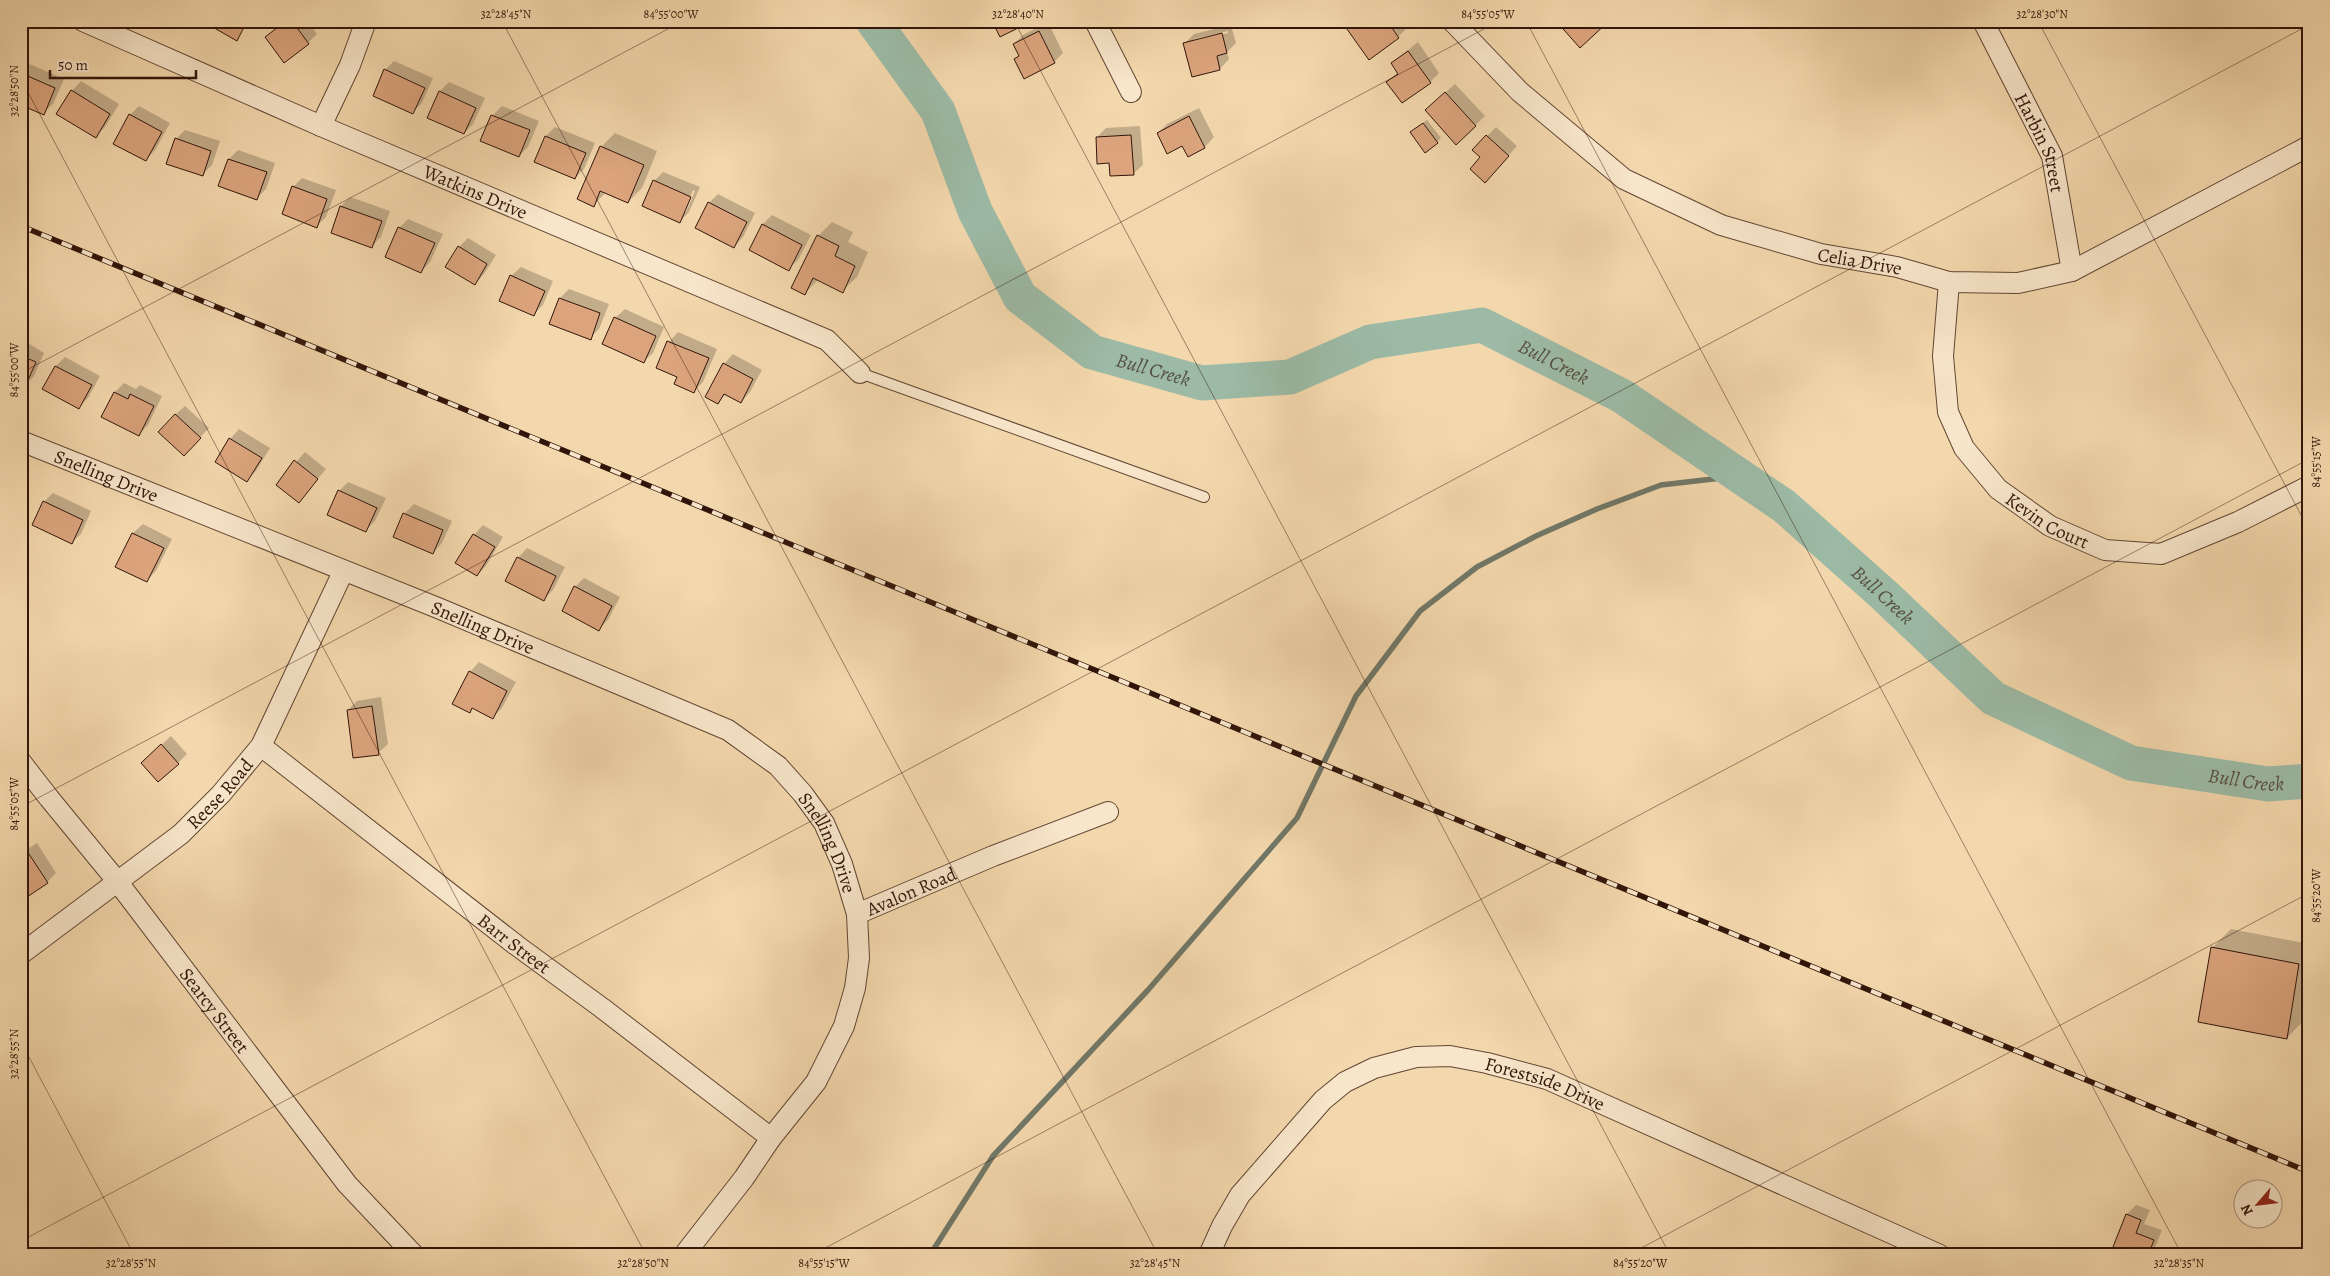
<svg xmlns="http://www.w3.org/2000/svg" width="2330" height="1276" font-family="Alegreya,serif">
<rect width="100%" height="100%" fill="#f4d8ad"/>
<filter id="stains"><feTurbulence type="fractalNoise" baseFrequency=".004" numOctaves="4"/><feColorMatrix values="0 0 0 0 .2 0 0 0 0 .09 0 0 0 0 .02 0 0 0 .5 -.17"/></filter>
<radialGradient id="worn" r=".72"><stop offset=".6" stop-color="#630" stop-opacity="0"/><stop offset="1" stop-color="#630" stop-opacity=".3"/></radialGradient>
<g fill="#0003" fill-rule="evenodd">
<polygon points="204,21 250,21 236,39"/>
<polygon points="285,21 308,21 317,34 308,43 266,37"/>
<polygon points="1345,21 1402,21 1407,28 1398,37"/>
<polygon points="1048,22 1063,53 1054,62 1016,59 1020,55 1014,44 1023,35"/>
<path d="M1231,25L1236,43L1227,52L1229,59L1220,69L1193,76L1184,44L1194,34ZM1228,31V33L1194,42V39Z"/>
<polygon points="1418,42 1439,73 1430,82 1388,82 1397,73 1392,63"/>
<polygon points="394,61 433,78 422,103 413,112 385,70"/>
<polygon points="25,62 64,79 53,104 43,113 21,103 21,65"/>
<polygon points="81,81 119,104 105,127 95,137 72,91"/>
<polygon points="449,82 485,98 473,124 464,133 440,91"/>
<polygon points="1455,84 1485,116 1456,143 1436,101"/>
<polygon points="139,106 170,123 155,150 146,160 130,115"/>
<polygon points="502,106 539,121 528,147 519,156 482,141 493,115"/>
<polygon points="1199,108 1214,137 1205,147 1188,155 1183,144 1158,133 1167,124"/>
<polygon points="1427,120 1441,138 1437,142 1416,128"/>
<polygon points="1140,126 1143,165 1133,174 1110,162 1097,137 1106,128"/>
<polygon points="555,127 595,143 584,169 575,178 536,161 546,136"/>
<polygon points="1496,127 1517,146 1494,172 1482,157 1487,136"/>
<polygon points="185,130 220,141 212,165 202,175 176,139"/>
<polygon points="615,133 657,151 642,188 628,202 606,192 594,205 601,147"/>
<polygon points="238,150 275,163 266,189 257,198 220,186 229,159"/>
<path d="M663,172L700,187L689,212L680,221L654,181ZM693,190L695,191L686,212H684Z"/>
<polygon points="302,178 336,190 326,217 317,226 293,187"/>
<polygon points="718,194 755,213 743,237 734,247 709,203"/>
<polygon points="350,197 390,211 381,237 372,246 341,206"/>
<polygon points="772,215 811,235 798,260 788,269 750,249 763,224"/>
<polygon points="408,219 443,234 430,262 421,272 399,228"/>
<polygon points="832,222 853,232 848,242 868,252 857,277 842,291 818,280 805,293 818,236"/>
<polygon points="468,238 496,255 484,274 475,284 459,247"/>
<polygon points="521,267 553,281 543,305 534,314 511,276"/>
<polygon points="569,289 609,304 599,329 590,338 551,323 560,298"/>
<polygon points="625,309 664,327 653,353 643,362 615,318"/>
<polygon points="678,332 717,349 703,382 694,391 679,377 669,342"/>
<polygon points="21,339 44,353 34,376 25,386 21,384"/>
<polygon points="733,354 762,370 750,392 741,402 726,394 718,402 724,364"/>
<polygon points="65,357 100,376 88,398 79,407 44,389 56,366"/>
<polygon points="124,383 136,389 140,385 162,396 148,425 139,434 115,392"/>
<polygon points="185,406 209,428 184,454 175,415"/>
<polygon points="239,429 270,448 256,471 247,480 216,462 230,439"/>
<polygon points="305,452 326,469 299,501 277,484"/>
<polygon points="348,482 386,498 375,521 366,530 339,491"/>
<polygon points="53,493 91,511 81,534 71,543 44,502"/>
<polygon points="414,504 452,521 442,543 433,553 404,514"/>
<polygon points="143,524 172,539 156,571 146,581 117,566 133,533"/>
<polygon points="483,525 503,537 486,566 477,575 457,563 474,535"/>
<polygon points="527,548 565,567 553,590 544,599 506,581 518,558"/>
<polygon points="584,578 620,597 608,620 599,629 575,587"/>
<polygon points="479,662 516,682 502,708 493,717 474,707 469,711 470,672"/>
<polygon points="381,697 388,744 378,753 348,710 357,701"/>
<polygon points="171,736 187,754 178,763 152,754"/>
<polygon points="37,843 56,873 47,882 21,899 21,853"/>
<polygon points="2231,929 2309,944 2309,998 2305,1019 2287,1038 2212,948"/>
<polygon points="2136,1205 2150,1210 2144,1224 2162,1230 2152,1255 2122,1255 2113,1251 2127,1214"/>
</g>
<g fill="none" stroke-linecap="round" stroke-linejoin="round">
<polyline stroke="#717868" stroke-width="5.5" points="930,1255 993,1156 1148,990 1297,818 1356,696 1420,611 1477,567 1536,536 1597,509 1661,485 1739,476"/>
<path stroke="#9cbaa6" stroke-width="35" id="s1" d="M873,21L938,111L975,211L1020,297L1092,352L1202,383L1290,377L1370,342L1482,325L1622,396L1784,506L1883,594L1993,698L2131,763L2268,784L2309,781"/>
</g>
<g fill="#dba47d" stroke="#31150a">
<polygon points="202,21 247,21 237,41"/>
<polygon points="286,21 292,21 309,44 284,63 265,37"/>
<polygon points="528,21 553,21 551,28"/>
<polygon points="992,21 1032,21 1000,37"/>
<polygon points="1343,21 1387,21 1399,38 1369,60 1342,22"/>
<polygon points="1556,21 1609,21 1580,48"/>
<polygon points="1039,31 1055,63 1024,79 1014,59 1019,56 1013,44"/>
<polygon points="1222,33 1227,53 1217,56 1220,70 1192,77 1183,43"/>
<polygon points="1408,51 1431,83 1402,103 1386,82 1398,74 1391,63"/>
<polygon points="384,69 425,88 413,114 373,96"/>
<polygon points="21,73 55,88 44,115 21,105"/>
<polygon points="71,90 110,114 96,138 56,114"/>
<polygon points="439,91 476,108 464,134 427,118"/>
<polygon points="1445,92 1476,126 1456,145 1425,110"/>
<polygon points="129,114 162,132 146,161 113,144"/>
<polygon points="491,115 530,130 519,157 480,141"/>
<polygon points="1189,116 1205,148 1188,157 1182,146 1167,154 1157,133"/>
<polygon points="1423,123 1438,143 1425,153 1410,132"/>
<polygon points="1131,135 1134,175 1110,176 1109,163 1097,164 1096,137"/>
<polygon points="1486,135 1509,156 1485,183 1470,169 1480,157 1472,150"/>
<polygon points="545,136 586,153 575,179 534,162"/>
<polygon points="175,138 211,151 203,176 166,164"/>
<polygon points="600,146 644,165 628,203 600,191 594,207 577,199"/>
<polygon points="228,159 267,172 257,200 218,186"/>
<polygon points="653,180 691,197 680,223 642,206"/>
<polygon points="292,186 327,199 317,228 282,214"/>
<polygon points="708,202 747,222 734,248 695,228"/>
<polygon points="340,206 382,221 372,248 331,233"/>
<polygon points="762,224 802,245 789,271 749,250"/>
<polygon points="398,227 435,243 421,273 385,257"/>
<polygon points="817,235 839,246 835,256 855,266 843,293 813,278 805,295 791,288"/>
<polygon points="458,246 487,264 475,285 445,267"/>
<polygon points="510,275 545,291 534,316 499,301"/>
<polygon points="559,298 600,313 591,340 549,324"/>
<polygon points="614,317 656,336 644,363 602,344"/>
<polygon points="667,341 709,358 694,393 674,384 677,377 656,368"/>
<polygon points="21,352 25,354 24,357 36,362 25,387 21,385"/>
<polygon points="723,363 753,379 741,403 724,394 718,404 705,397"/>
<polygon points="55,366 92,385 79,409 42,389"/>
<polygon points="114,392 128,399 130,394 154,406 139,436 101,417"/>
<polygon points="175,414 201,438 184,456 158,432"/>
<polygon points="229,438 262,458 247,482 215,462"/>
<polygon points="294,460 318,479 299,503 276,485"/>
<polygon points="338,490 377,508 366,532 327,515"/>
<polygon points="43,501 83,520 72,544 32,525"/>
<polygon points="403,513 443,530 433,554 393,537"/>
<polygon points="132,533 164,548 147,582 115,567"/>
<polygon points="473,534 495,547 477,576 455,563"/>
<polygon points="517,557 556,576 544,601 505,581"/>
<polygon points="574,586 612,606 599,631 562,611"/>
<polygon points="469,671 507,691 493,719 472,708 470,713 452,704"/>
<polygon points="372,706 379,755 353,758 347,710"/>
<polygon points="161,744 179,764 158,782 141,763"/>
<polygon points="27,851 48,883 21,901 21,855"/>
<polygon points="2211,947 2299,964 2287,1039 2198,1022"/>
<polygon points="2126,1214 2141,1220 2136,1233 2154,1240 2148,1255 2118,1255 2111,1252"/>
</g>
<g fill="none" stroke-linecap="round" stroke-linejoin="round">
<defs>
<polyline id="service" points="860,373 1204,497"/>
<g id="minor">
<path id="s2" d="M83,21L321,126L827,340L860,373"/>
<polyline points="1095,21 1131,92"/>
<path id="s3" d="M1452,21L1520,92L1624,179L1721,225L1821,254L1897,267L1949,282L2018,283L2072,271L2309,146"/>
<path id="s4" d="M1983,21L2052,156L2072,271"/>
<polyline points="321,126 350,65 366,21"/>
<path id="s5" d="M1949,282L1943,356L1948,412L1964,448L1998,489L2050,526L2105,550L2161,554L2238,522L2309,486"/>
<path id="s6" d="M21,441L438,608L728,730L778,766L803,794L824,823L842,864L857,914L859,958L855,988L844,1026L816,1082L771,1138L744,1178L684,1255"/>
<path id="s7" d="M261,746L516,945L602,1008L771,1138"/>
<path id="s8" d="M21,762L49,798L117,881L347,1184L414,1255"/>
<path id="s9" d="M857,914L993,856L1108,812"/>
<path id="s10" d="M21,954L181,834L221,794L261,746L343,572"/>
<path id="s11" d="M1209,1255L1222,1226L1240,1195L1323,1100L1345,1082L1374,1068L1416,1057L1450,1056L1487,1063L1547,1079L1940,1255"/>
</g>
</defs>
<use href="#service" stroke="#624633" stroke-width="12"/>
<use href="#minor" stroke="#624633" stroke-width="22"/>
<use href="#service" stroke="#f8e6ca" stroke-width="10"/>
<use href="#minor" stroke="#f8e6ca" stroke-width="20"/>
<defs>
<polyline id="rail" points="21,226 2309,1172"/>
</defs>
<use href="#rail" stroke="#31150a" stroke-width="5.5"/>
<use href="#rail" stroke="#f8e6ca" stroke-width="4" stroke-dasharray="11" stroke-linecap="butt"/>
</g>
<path fill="none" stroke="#31150a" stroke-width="1" stroke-opacity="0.45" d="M502,21L1158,1255M1014,21L1670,1255M1526,21L2182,1255M2038,21L2309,530M21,79L646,1255M21,373L683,21M21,807L1499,21M21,1042L134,1255M21,1241L2309,25M812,1255L2309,459M1628,1255L2309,893"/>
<g text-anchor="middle" stroke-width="4" stroke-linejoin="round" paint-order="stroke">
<g font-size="19" fill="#31150a" stroke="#f8e6ca">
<text dy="7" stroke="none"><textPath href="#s4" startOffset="135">Harbin Street</textPath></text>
<text dy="7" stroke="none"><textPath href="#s2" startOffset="428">Watkins Drive</textPath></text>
<text dy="7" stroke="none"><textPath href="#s3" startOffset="485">Celia Drive</textPath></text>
<text dy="7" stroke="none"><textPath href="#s6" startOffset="92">Snelling Drive</textPath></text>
<text dy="7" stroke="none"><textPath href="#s5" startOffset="282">Kevin Court</textPath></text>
<text dy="7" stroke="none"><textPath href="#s6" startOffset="498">Snelling Drive</textPath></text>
<text dy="7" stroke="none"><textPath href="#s10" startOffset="256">Reese Road</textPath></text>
<text dy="7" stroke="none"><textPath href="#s6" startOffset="918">Snelling Drive</textPath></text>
<text dy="7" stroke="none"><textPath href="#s9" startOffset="59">Avalon Road</textPath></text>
<text dy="7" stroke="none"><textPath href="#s7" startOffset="321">Barr Street</textPath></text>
<text dy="7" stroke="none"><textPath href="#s8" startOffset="315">Searcy Street</textPath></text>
<text dy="7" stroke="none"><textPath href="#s11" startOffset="431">Forestside Drive</textPath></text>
</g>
<g font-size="20" font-style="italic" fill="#564f41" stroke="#f8e6ca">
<text dy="7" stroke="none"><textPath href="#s1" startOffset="889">Bull Creek</textPath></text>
<text dy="7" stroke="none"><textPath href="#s1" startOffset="469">Bull Creek</textPath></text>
<text dy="7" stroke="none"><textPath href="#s1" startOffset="1294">Bull Creek</textPath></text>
<text dy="7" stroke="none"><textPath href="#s1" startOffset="1714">Bull Creek</textPath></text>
</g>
</g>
<rect width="2330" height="1276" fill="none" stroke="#f4d8ad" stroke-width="55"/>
<g transform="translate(2258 1204) rotate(242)"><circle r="24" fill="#f8e6ca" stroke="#a8927d"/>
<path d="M0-4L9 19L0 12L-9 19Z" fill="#8f2418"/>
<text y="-8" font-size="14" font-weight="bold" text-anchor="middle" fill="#31150a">N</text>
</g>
<path d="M50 70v8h146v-8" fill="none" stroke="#31150a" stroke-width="2.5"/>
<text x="58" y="70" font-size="15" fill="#31150a" stroke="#f8e6ca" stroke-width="4" paint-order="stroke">50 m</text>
<rect x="28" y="28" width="2274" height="1220" fill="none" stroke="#31150a" stroke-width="2"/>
<g font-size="12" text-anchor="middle" fill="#31150a">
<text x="506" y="18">32°28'45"N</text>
<text x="671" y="18">84°55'00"W</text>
<text x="1018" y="18">32°28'40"N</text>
<text x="1488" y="18">84°55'05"W</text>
<text x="2042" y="18">32°28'30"N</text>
<text transform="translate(14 91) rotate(-90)" y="4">32°28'50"N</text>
<text transform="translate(14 370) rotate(-90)" y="4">84°55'00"W</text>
<text transform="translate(2316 462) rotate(-90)" y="4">84°55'15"W</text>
<text transform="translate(14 804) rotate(-90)" y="4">84°55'05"W</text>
<text transform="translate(2316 896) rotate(-90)" y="4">84°55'20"W</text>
<text transform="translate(14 1054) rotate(-90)" y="4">32°28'55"N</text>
<text x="131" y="1267">32°28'55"N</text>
<text x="643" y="1267">32°28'50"N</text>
<text x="824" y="1267">84°55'15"W</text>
<text x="1155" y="1267">32°28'45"N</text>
<text x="1640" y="1267">84°55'20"W</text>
<text x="2179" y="1267">32°28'35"N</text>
</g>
<rect width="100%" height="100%" filter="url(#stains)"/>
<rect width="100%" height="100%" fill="url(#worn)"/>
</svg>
